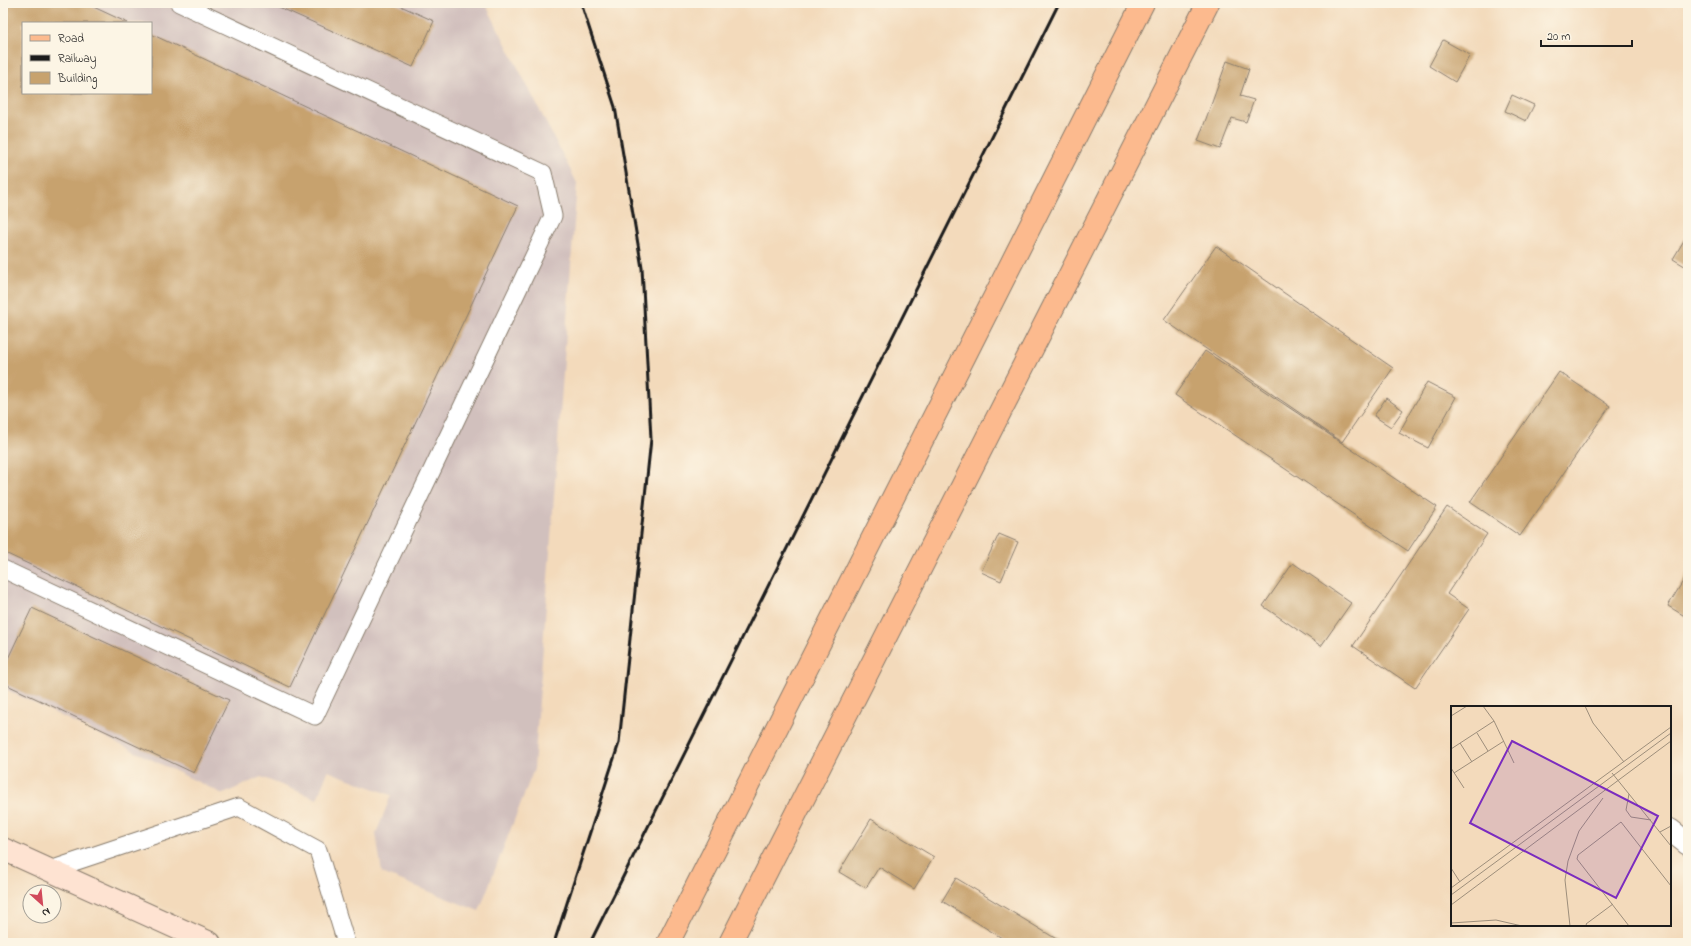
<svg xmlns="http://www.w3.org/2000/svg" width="1691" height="946" font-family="'Indie Flower',sans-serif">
<rect width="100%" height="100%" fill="#fcf5e5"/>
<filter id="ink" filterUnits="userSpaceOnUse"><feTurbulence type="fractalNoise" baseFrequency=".025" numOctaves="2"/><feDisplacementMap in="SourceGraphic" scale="8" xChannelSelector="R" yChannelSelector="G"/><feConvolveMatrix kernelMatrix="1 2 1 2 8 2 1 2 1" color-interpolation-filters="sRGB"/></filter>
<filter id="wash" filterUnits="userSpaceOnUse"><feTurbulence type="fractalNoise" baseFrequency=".012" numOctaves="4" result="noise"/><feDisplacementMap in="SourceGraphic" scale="16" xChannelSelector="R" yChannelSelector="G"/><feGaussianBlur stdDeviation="0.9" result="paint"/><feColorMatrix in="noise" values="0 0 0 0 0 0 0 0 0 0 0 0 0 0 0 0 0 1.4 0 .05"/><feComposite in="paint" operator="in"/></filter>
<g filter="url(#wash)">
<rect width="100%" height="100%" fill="#f3dabb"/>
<path fill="#d1c0bd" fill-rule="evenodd" d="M3,3H485L577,183L534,769L479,911L382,873L376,834L391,795L328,771L317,799L261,777L223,794L3,688ZM23,23H151V93H23Z"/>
<g id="blocks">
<g fill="#c7a26e">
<polygon points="3,3 85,3 128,23 23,23 23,93 151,93 151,34 518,206 290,687 3,552"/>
<polygon points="270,3 394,3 434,21 413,67"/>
<polygon points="1443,40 1470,55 1455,82 1429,66"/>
<polygon points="1227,61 1249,69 1240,96 1254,100 1246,122 1232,118 1220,149 1198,141"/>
<polygon points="1512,95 1534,105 1526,121 1505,111"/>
<polygon points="1686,237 1688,239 1688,268 1673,259"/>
<polygon points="1216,246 1393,368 1342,442 1164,320"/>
<polygon points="1205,351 1437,507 1408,551 1175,395"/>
<polygon points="1559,372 1610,406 1520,536 1470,502"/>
<polygon points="1427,382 1456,397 1428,448 1399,433"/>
<polygon points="1386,398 1403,410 1391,427 1374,416"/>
<polygon points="1447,507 1487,534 1447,594 1469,609 1415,688 1353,646"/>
<polygon points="999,534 1018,542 1001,581 981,572"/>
<polygon points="1293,563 1351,603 1321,646 1263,606"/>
<polygon points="1688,573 1688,618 1668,606"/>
<polygon points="32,608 229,700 194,773 3,683 3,669"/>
<polygon points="871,819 934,857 914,889 879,867 866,888 839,872"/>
<polygon points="956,878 1063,943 1010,943 942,901"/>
</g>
</g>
</g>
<g filter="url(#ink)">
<use href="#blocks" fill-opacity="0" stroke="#887b6c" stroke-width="1"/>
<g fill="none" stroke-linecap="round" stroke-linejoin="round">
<defs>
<g id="lane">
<polyline points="3,569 315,716 553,216 543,173 179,3"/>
<polyline points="50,870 239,807 318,850 346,943"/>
</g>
<polyline id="street" points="1670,830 1688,844"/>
<polyline id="secondary" points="3,849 210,943"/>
<g id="primary">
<polyline points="668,943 1143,3"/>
<polyline points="730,943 1208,3"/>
</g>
</defs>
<use href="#lane" stroke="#887b6c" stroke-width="19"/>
<use href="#street" stroke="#887b6c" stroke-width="24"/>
<use href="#secondary" stroke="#887b6c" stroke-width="24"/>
<use href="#primary" stroke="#887b6c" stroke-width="24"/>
<use href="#lane" stroke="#fff" stroke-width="17"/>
<use href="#street" stroke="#fff" stroke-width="22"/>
<use href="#secondary" stroke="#fee3d2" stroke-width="22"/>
<use href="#primary" stroke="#fcba8e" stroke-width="22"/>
<g stroke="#1c1c1c" stroke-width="3">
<polyline points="554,943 619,743 651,439 642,268 615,107 581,3"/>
<polyline points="590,943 1059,3"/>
</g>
</g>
</g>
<g transform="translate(1451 706)">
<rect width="220" height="220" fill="#f3dabb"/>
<path fill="none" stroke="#9d8e7b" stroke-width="1" d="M32,0L43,15L63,57M134,0L142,17L173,56M0,10L16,0M26,27L37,45M9,37L21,56M0,43L43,15M0,62L13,82M3,67L53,35M161,67L220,140M178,88L175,104L180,111L200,114M209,126L220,120M0,162L9,176M0,182L220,21M0,189L220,27M0,199L220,35M0,217L45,214L71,220M119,220L114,174L117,155L128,125L152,92M136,220L135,218L162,198M178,220L126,153L127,149L170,116L220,180"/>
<path fill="#7b2cbf" fill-opacity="0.15" stroke="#7b2cbf" stroke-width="2" d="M61,35L207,110L165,192L19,117Z"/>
<rect width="220" height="220" fill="none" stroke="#1c1c1c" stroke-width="2"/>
</g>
<rect width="1691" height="946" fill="none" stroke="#fcf5e5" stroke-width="16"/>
<rect x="22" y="22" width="130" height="72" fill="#fcf5e5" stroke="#a29e95"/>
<rect x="30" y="35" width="20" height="6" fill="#fcba8e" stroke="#a29e95"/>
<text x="58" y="42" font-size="12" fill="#1c1c1c">Road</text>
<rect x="30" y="55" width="20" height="6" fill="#1c1c1c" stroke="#a29e95"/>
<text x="58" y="62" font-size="12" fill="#1c1c1c">Railway</text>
<rect x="30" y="72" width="20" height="12" fill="#c7a26e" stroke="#a29e95"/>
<text x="58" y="82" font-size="12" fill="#1c1c1c">Building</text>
<g transform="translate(42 904) rotate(153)"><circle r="19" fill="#fcf5e5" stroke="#a29e95"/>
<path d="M0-3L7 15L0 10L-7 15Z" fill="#d1495b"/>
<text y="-6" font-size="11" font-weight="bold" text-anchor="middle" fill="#1c1c1c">N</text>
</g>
<path d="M1541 40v6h91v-6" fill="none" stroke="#1c1c1c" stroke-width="2"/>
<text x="1547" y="40" font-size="12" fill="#1c1c1c" stroke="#fcf5e5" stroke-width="3" paint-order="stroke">20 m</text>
</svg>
